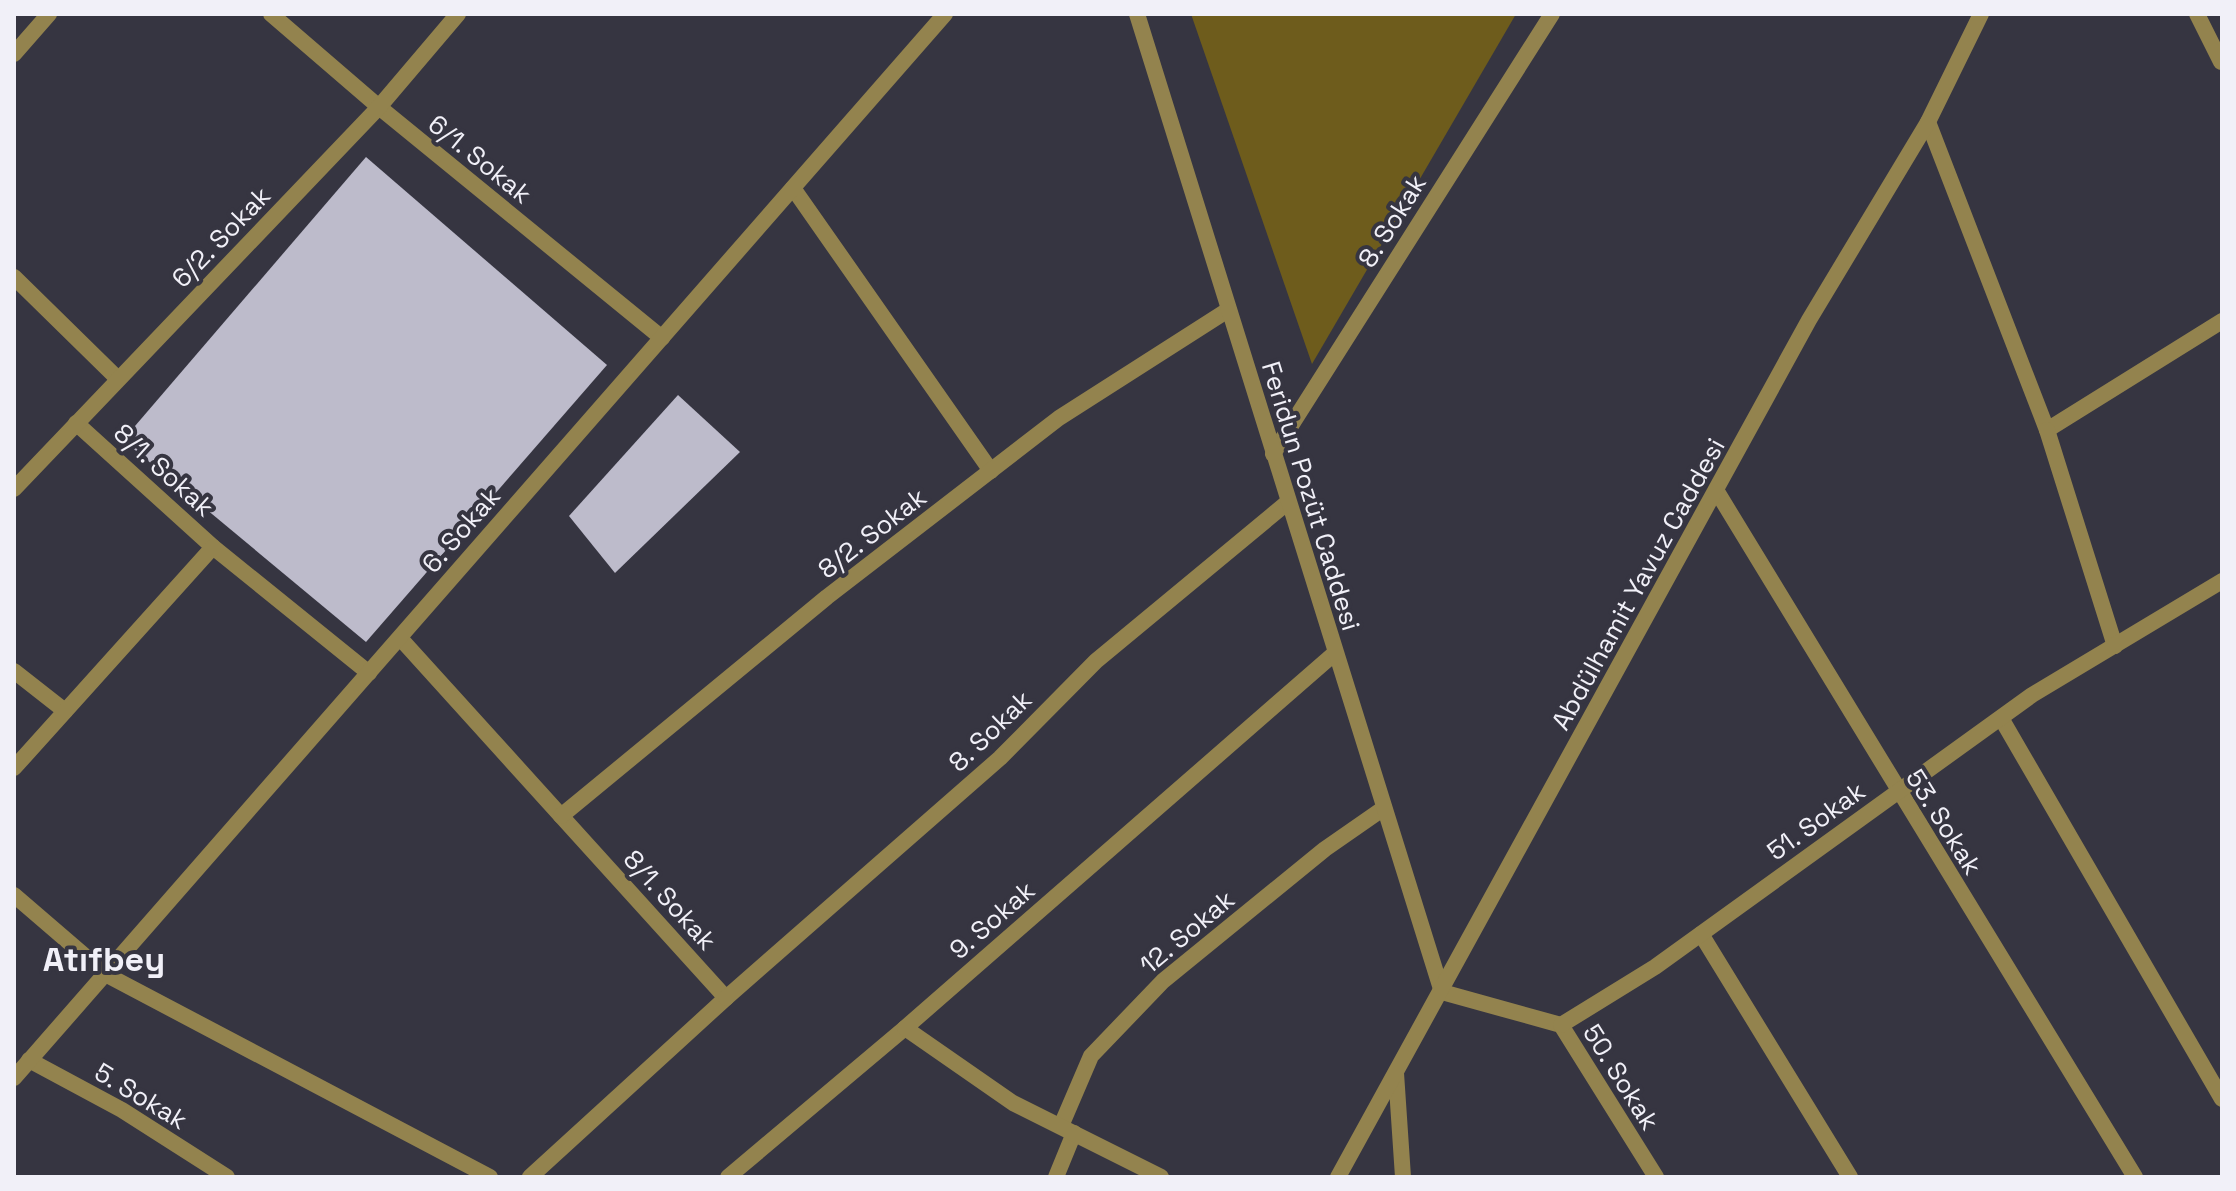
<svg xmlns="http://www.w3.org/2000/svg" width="2236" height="1191" font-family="'Space Grotesk',sans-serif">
<rect width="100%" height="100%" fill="#363541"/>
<polygon fill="#6e5c1c" points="1191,14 1516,14 1312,364"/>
<g fill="#bdbbcb">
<polygon points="366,157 607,365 366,642 123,440"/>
<polygon points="678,395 740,452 615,573 569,516"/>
</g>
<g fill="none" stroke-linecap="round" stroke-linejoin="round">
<polyline stroke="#93834e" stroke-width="16" points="29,1060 122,1110 227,1177"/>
<g stroke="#93834e" stroke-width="16">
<polyline points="271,14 379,107 662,338"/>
<polyline points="2197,14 2221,62"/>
<polyline points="793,188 991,471"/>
<polyline points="14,277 118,379"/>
<polyline points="76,423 213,547 369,673"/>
<polyline points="1273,454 1552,14"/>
<polyline points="14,489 379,107 458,14"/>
<polyline points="400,638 726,998 530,1177"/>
<polyline points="14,671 65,711"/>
<polyline points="2001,718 2222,1099"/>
<polyline points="14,768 213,547"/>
<polyline points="561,816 827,597 1059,418 1228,310"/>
<polyline points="1701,934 1850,1177"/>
<polyline points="726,998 1000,758 1096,661 1288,502"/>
<polyline points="1396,1073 1403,1177"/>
<polyline points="14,1078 945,14"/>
<polyline points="1061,1126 1091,1056 1163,981 1325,849 1384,808"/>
<polyline points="728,1177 905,1028"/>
<polyline points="1056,1177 1074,1133"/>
<polyline points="1161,1177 1013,1103 905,1028 1335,653"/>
</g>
<g stroke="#93834e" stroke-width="16">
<polyline points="1137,14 1442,992 1561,1025 1656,1177"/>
<polyline points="14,54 49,14"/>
<polyline points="1928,122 2047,430 2222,321"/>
<polyline points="2047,430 2115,646"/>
<polyline points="1716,490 2135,1177"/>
<polyline points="14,895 107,975 490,1177"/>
<polyline points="1561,1025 1655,967 2032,695 2222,581"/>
<polyline points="1338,1177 1809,320 1928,122 1981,14"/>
</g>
</g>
<g text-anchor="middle" stroke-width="8" stroke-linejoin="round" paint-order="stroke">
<g font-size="26" fill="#f1f0f8" stroke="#363541">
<text transform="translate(480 159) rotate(39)" y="9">6/1. Sokak</text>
<text transform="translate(1392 221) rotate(-58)" y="9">8. Sokak</text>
<text transform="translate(221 237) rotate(-46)" y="9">6/2. Sokak</text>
<text transform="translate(164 470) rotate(42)" y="9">8/1. Sokak</text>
<text transform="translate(1311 496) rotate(73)" y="9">Feridun Pozüt Caddesi</text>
<text transform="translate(461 530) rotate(-49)" y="9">6. Sokak</text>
<text transform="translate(872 533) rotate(-38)" y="9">8/2. Sokak</text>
<text transform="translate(1638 584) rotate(-61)" y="9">Abdülhamit Yavuz Caddesi</text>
<text transform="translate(990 731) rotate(-44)" y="9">8. Sokak</text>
<text transform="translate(1816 821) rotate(-36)" y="9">51. Sokak</text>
<text transform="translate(1944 822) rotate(58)" y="9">53. Sokak</text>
<text transform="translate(670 900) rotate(48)" y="9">8/1. Sokak</text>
<text transform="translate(992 920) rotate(-41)" y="9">9. Sokak</text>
<text transform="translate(1187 932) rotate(-40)" y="9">12. Sokak</text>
<text transform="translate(1621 1077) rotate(58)" y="9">50. Sokak</text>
<text transform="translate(141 1096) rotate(31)" y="9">5. Sokak</text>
</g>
<g font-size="34" font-weight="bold" fill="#f1f0f8" stroke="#363541">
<text x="104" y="971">Atıfbey</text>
</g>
</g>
<rect width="2236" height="1191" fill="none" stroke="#f1f0f8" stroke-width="32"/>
</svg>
